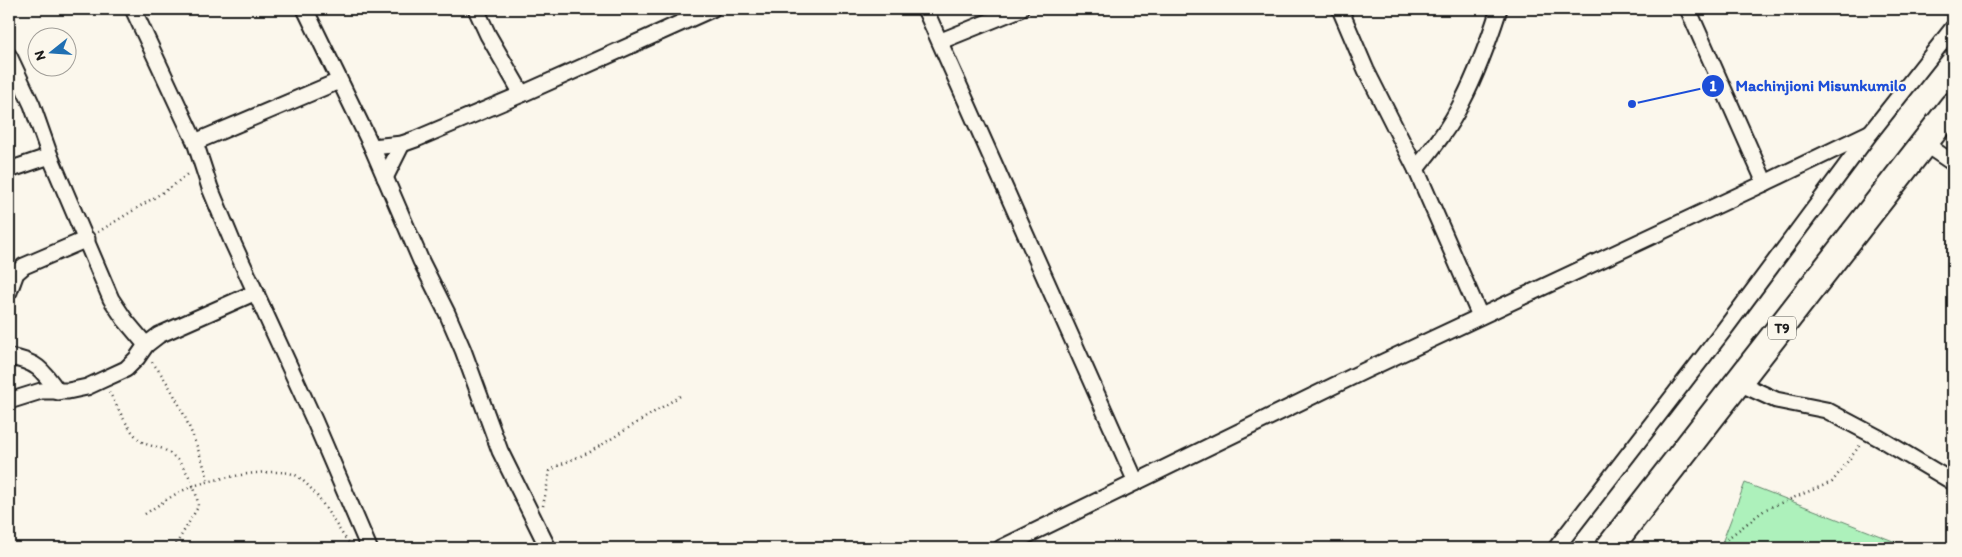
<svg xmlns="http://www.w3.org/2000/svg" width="1962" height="557" font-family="Itim,sans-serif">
<rect width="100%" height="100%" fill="#fbf7ec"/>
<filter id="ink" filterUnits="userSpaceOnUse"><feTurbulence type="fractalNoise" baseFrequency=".02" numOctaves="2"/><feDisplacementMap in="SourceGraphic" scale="10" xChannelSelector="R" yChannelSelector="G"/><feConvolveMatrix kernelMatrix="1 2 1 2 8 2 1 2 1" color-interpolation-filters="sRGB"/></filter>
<g filter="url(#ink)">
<polygon fill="#adf1bb" stroke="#64866c" points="1745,483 1911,548 1720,548"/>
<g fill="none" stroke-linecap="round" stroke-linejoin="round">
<defs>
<g id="minor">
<polyline points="133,9 195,142 210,188 232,241 315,422 369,548"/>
<polyline points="305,9 372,147 421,261 447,313 463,350 500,451 548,548"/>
<polyline points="476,9 488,35 522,94"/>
<polyline points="925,9 1136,482"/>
<polyline points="1340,9 1366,70 1416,169 1480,316"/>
<polyline points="1688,9 1765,183"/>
<polyline points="941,41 1020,9"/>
<polyline points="9,56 32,105 50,156 111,299 125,320 146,345"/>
<polyline points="195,142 339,81"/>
<polyline points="1925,144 1953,163"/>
<polyline points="372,147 402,144 416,139 522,94 712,9"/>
<path d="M1416,169C1433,148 1450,127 1462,102C1477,73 1489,40 1499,9"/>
<polyline points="9,170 50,156"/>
<polyline points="385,178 402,144"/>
<polyline points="9,292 16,273 24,266 87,239"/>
<path d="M9,357C36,361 43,370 58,392"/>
<polyline points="1739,383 1776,400 1826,410 1879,438 1953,482"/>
<polyline points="9,401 41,391 68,391 87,387 102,380 126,369 137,358 146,345 159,335 256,292"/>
<polyline points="1001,548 1364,371 1765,183 1871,132"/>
<polyline points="1556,548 1721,334 1871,132 1953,28"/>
</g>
<polyline id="trunk" points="1609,548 1953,106"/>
</defs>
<use href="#minor" stroke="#1c1c1c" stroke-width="19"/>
<use href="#trunk" stroke="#1c1c1c" stroke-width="30"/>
<g stroke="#1c1c1c" stroke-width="2.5" stroke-dasharray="1 4" stroke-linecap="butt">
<polyline points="1943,9 1945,16"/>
<polyline points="98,232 170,188 190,172"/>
<path d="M152,362C180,396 195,440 209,481"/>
<path d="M109,392C118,407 127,430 141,441C147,446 156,446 163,449C182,459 197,485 198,507L174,548"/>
<polyline points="543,506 550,471 557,466 590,452 680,396"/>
<path d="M145,514C160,504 175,493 191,487C211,479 280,465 297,476C321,493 332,523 351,545"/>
<polyline points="1715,548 1766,509 1832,482 1861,444"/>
</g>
<use href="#minor" stroke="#fbf7ec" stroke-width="15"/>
<use href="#trunk" stroke="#fbf7ec" stroke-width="26"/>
</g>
</g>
<g text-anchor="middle" stroke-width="4" stroke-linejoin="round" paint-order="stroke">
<rect fill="#fbf7ec" stroke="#5f5e5a" stroke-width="1" x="1768" y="316.5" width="28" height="23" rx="4"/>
<g font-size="14" font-weight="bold" fill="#1c1c1c">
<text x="1782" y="333">T9</text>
</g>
</g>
<path fill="none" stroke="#1d4ed8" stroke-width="2" d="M1632 104L1713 86"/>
<g fill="#1d4ed8" stroke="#fbf7ec" stroke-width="2">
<circle cx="1632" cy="104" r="5"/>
<circle cx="1713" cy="86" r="12"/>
</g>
<g font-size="15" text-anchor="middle" font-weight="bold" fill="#fff">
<text x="1713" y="91">1</text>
</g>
<g font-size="16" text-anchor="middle" font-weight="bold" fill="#1d4ed8" stroke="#fbf7ec" stroke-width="4" stroke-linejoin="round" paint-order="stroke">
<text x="1821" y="91">Machinjioni Misunkumilo</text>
</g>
<rect width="1962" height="557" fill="none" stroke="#fbf7ec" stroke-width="30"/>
<rect x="15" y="15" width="1932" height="527" fill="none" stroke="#1c1c1c" stroke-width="2" filter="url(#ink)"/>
<g transform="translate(52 52) rotate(253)"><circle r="24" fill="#fbf7ec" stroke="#a29f99"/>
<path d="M0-4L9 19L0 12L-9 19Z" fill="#1f6fb2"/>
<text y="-8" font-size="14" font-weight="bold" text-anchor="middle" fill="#1c1c1c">N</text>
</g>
</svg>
